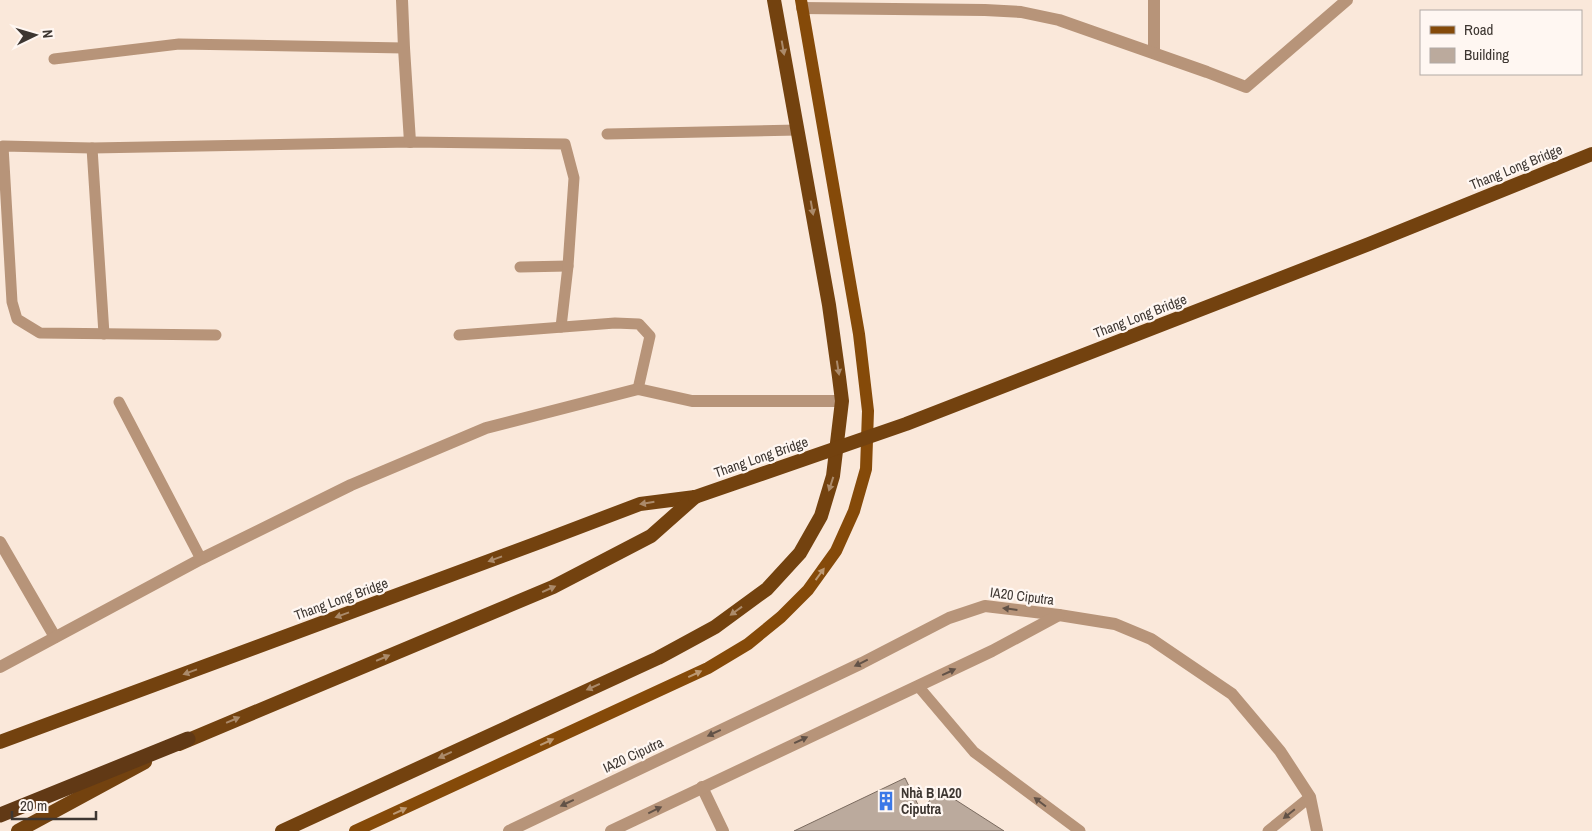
<svg xmlns="http://www.w3.org/2000/svg" width="1592" height="831" font-family="'Archivo Narrow',sans-serif">
<rect width="100%" height="100%" fill="#fae8da"/>
<polygon fill="#bbaa9d" stroke="#7a6a5e" points="905,778 922,813 937,788 1004,831 794,831"/>
<g fill="none" stroke-linecap="round" stroke-linejoin="round">
<g stroke="#b79479" stroke-width="11">
<polyline points="54,59 179,44 404,48"/>
<polyline points="607,134 798,130"/>
<polyline points="92,148 104,334"/>
<polyline points="520,267 568,266"/>
<polyline points="216,335 40,333 17,319 12,302 3,146 92,148 410,142 565,144 574,178 568,266 561,327"/>
<polyline points="459,335 615,323 639,324 650,336 638,389"/>
<polyline points="119,402 201,559"/>
<polyline points="918,686 974,752 1080,831"/>
<polyline points="1268,831 1310,797"/>
</g>
<g stroke="#b79479" stroke-width="12">
<polyline points="402,0 404,48 410,142"/>
<polyline points="1154,0 1154,53"/>
<polyline points="802,8 985,10 1021,12 1059,20 1207,72 1246,87 1347,0"/>
<polyline points="0,542 55,637"/>
<polyline points="0,667 201,559 351,485 486,428 638,389 692,401 842,401"/>
<polyline points="702,787 723,831"/>
</g>
<g stroke="#b79479" stroke-width="12">
<polyline points="509,831 862,663 949,618 985,606 1059,615 1115,624 1151,639 1232,694 1280,751 1310,797 1317,831"/>
<polyline points="611,831 992,651 1059,615"/>
</g>
<polyline stroke="#854a09" stroke-width="12" points="355,831 708,668 748,644 781,617 808,590 836,551 854,511 866,469 868,411 859,334 801,0"/>
<g stroke="#73420f" stroke-width="14">
<polyline points="0,742 540,542 640,504 695,497"/>
<polyline points="179,744 553,587 651,536 695,497"/>
<polyline points="18,831 145,762"/>
<polyline points="282,831 658,658 715,627 767,589 800,553 821,516 833,476 842,401 839,377 829,305 774,0"/>
</g>
<polyline stroke="#613915" stroke-width="15" points="0,815 188,739"/>
<polyline stroke="#73420f" stroke-width="14" points="695,497 906,424 1369,244 1592,154"/>
</g>
<defs><path id="oneway-solid" d="M-6-.8H1V-3.2L6.5 0L1 3.2V.8H-6Z" transform="scale(1.25)"/></defs>
<g fill="#ab8a6a">
<use href="#oneway-solid" transform="translate(783 48) rotate(80)"/>
<use href="#oneway-solid" transform="translate(812 208) rotate(80)"/>
<use href="#oneway-solid" transform="translate(838 368) rotate(81)"/>
<use href="#oneway-solid" transform="translate(831 484) rotate(108)"/>
<use href="#oneway-solid" transform="translate(647 503) rotate(171)"/>
<use href="#oneway-solid" transform="translate(495 559) rotate(160)"/>
<use href="#oneway-solid" transform="translate(549 589) rotate(-24)"/>
<use href="#oneway-solid" transform="translate(736 611) rotate(144)"/>
<use href="#oneway-solid" transform="translate(342 615) rotate(160)"/>
<use href="#oneway-solid" transform="translate(383 658) rotate(-23)"/>
<use href="#oneway-solid" transform="translate(190 672) rotate(160)"/>
<use href="#oneway-solid" transform="translate(593 687) rotate(156)"/>
<use href="#oneway-solid" transform="translate(233 720) rotate(-23)"/>
<use href="#oneway-solid" transform="translate(445 755) rotate(155)"/>
</g>
<g fill="#bc9872">
<use href="#oneway-solid" transform="translate(820 574) rotate(-54)"/>
<use href="#oneway-solid" transform="translate(695 674) rotate(-25)"/>
<use href="#oneway-solid" transform="translate(547 742) rotate(-25)"/>
<use href="#oneway-solid" transform="translate(400 811) rotate(-25)"/>
</g>
<g fill="#625247">
<use href="#oneway-solid" transform="translate(1010 609) rotate(-173)"/>
<use href="#oneway-solid" transform="translate(861 663) rotate(154)"/>
<use href="#oneway-solid" transform="translate(949 672) rotate(-25)"/>
<use href="#oneway-solid" transform="translate(714 733) rotate(155)"/>
<use href="#oneway-solid" transform="translate(801 740) rotate(-25)"/>
<use href="#oneway-solid" transform="translate(1040 802) rotate(-143)"/>
<use href="#oneway-solid" transform="translate(567 803) rotate(155)"/>
<use href="#oneway-solid" transform="translate(655 810) rotate(-26)"/>
<use href="#oneway-solid" transform="translate(1289 814) rotate(141)"/>
</g>
<defs>
<symbol id="building-bare" viewBox="-9 -9 18 18"><path d="M-4-6H4V6H1V3H-1V6H-4ZM-2.5-4.3h1.7v1.8h-1.7ZM.8-4.3h1.7v1.8H.8ZM-2.5-1h1.7V.8h-1.7ZM.8-1h1.7V.8H.8Z" fill="#3c78e7" stroke="#fff7f2" stroke-width="2.5" paint-order="stroke"/></symbol>
</defs>
<g fill-rule="evenodd">
<use href="#building-bare" x="872" y="787" width="28" height="28"/>
</g>
<g text-anchor="middle" stroke-width="4.5" stroke-linejoin="round" paint-order="stroke">
<g font-size="14" fill="#3d3631" stroke="#fff7f2">
<text transform="translate(1516 167) rotate(-22)" y="5">Thang Long Bridge</text>
<text transform="translate(1140 316) rotate(-21)" y="5">Thang Long Bridge</text>
<text transform="translate(761 457) rotate(-19)" y="5">Thang Long Bridge</text>
<text transform="translate(1022 596) rotate(7)" y="5">IA20 Ciputra</text>
<text transform="translate(341 599) rotate(-20)" y="5">Thang Long Bridge</text>
<text transform="translate(633 755) rotate(-25)" y="5">IA20 Ciputra</text>
</g>
<g font-size="14" font-weight="bold" fill="#3d3631" stroke="#fff7f2" text-anchor="start">
<text x="901" y="798">Nhà B IA20<tspan x="901" dy="16">Ciputra</tspan></text>
</g>
</g>
<rect x="1420" y="10" width="162" height="65" fill="#fff7f2" stroke="#b1aaa5"/>
<rect x="1430" y="26" width="25" height="8" fill="#854a09" stroke="#b1aaa5"/>
<text x="1464" y="35" font-size="15" fill="#3d3631">Road</text>
<rect x="1430" y="48" width="25" height="15" fill="#bbaa9d" stroke="#b1aaa5"/>
<text x="1464" y="60" font-size="15" fill="#3d3631">Building</text>
<g transform="translate(35 35) rotate(85)" stroke="#fff7f2" stroke-width="4" paint-order="stroke">
<path d="M0-4L9 19L0 12L-9 19Z" fill="#3d3631"/>
<text y="-8" font-size="14" font-weight="bold" text-anchor="middle" fill="#3d3631">N</text>
</g>
<path d="M12 811v8h84v-8" fill="none" stroke="#3d3631" stroke-width="2.5"/>
<text x="20" y="811" font-size="15" fill="#3d3631" stroke="#fff7f2" stroke-width="4" paint-order="stroke">20 m</text>
</svg>
